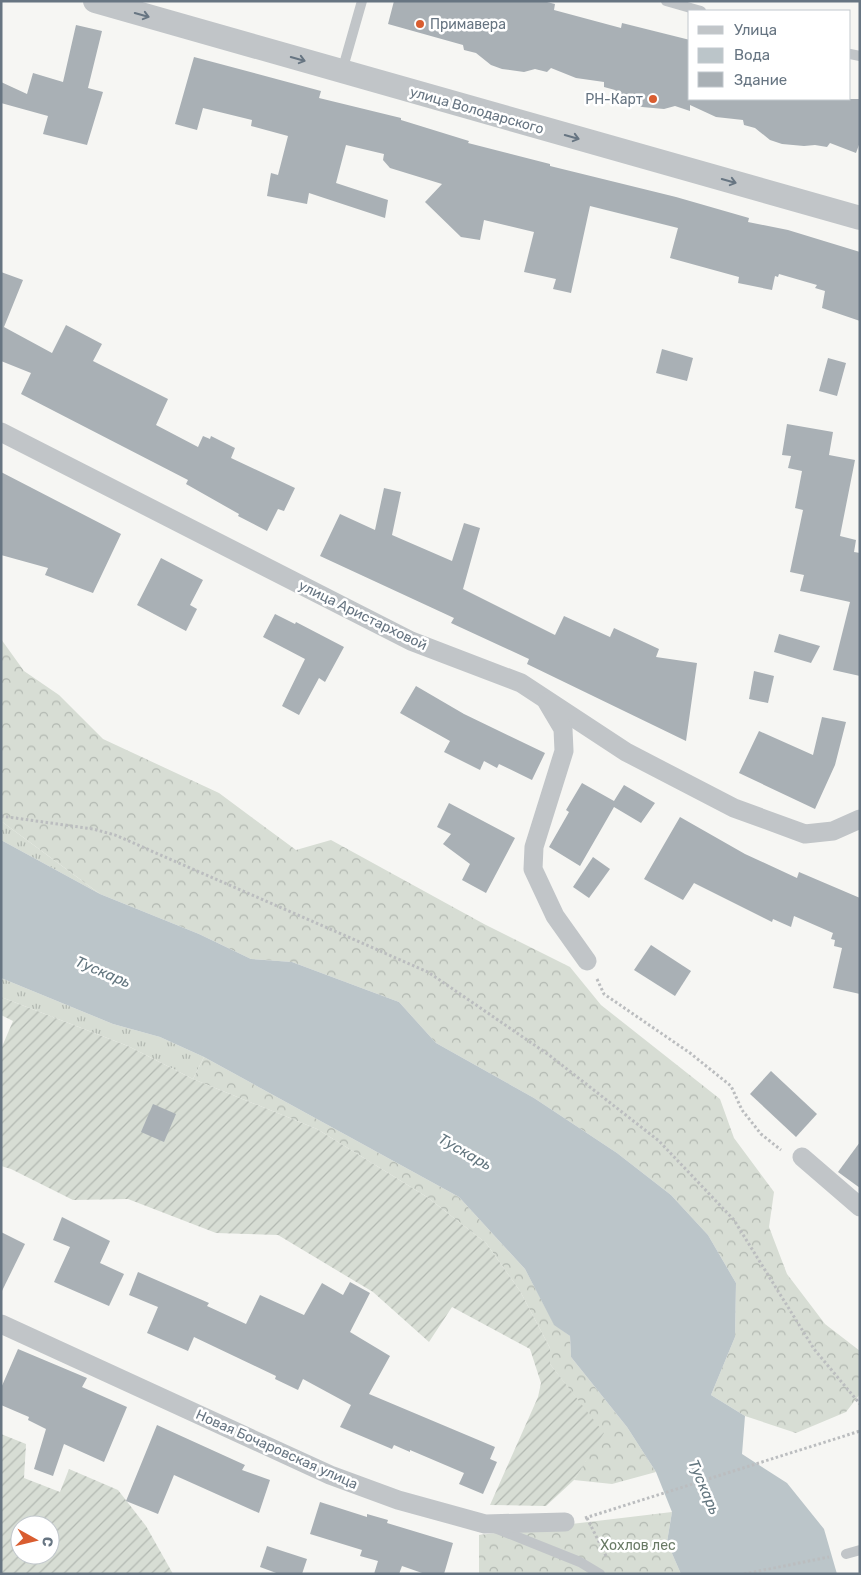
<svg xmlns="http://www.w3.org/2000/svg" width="861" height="1575" font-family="Rubik,sans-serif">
<defs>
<pattern id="grass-tufts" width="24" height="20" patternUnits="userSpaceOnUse" patternTransform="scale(1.25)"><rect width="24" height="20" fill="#d7ddd4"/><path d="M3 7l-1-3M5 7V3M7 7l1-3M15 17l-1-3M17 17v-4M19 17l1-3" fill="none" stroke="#b2b8b1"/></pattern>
<pattern id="forest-crowns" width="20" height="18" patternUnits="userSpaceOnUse" patternTransform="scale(1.25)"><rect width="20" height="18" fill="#d7ddd4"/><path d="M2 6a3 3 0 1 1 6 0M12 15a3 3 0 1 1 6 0" fill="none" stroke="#b2b8b1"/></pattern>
<pattern id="garden-furrows" width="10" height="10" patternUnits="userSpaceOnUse" patternTransform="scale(1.25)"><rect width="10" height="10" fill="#d7ddd4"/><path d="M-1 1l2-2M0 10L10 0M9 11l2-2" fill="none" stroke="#b2b8b1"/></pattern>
</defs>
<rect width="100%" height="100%" fill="#f6f6f3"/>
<g fill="url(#grass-tufts)">
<polygon points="1,821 100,894 1,840"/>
<polygon points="1,978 113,1024 160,1037 204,1057 193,1079 128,1046 1,997"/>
</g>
<g fill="url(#forest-crowns)">
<polygon points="1,639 24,671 59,695 103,739 219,793 296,850 331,840 484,924 570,967 601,1005 720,1099 734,1138 774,1192 769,1227 787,1274 825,1324 860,1351 860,1394 846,1412 796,1433 745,1416 711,1395 735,1337 736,1283 708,1235 671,1195 617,1153 534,1098 436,1043 399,1002 292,962 251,959 199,934 100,894 1,821"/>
<polygon points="204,1057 459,1197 525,1269 554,1324 570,1336 571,1357 627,1427 656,1472 612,1484 574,1480 603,1433 550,1364 550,1348 520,1291 486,1243 427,1197 317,1129 193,1079"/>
<polygon points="672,1512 667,1542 681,1574 479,1574 479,1535"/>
</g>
<g fill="url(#garden-furrows)" fill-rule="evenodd">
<polygon points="1,997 128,1046 193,1079 317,1129 427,1197 486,1243 520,1291 550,1348 550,1364 604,1433 574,1480 546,1506 490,1505 538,1397 541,1383 530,1349 452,1307 429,1342 373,1292 278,1235 216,1233 128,1199 73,1200 11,1169 1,1166 1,1049 13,1021 1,1015"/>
<path d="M1,1434L26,1444L24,1478L60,1492L69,1469L118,1490L146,1526L173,1574H1ZM20,1525H50V1555H20Z"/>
</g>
<polygon fill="#bbc5c9" points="1,840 100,894 199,934 251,959 292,962 399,1002 436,1043 534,1098 617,1153 671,1195 708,1235 736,1283 735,1337 711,1395 745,1416 742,1454 787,1483 824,1529 837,1574 681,1574 667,1542 672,1512 656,1472 627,1427 571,1357 570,1336 554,1325 525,1269 459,1197 204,1057 160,1037 113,1024 1,978"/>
<g fill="#a9b0b5">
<polygon points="394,1 543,1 555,4 554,10 621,28 622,23 690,40 690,99 860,99 860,142 856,153 830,143 827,147 815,145 804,146 782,144 770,140 755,128 744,125 743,120 716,117 690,105 690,111 675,106 664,109 642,107 630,102 615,90 604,87 604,82 576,78 551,68 547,72 535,69 524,72 502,69 491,65 476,53 464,50 463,45 388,24"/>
<polygon points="76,25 102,31 88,88 103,92 87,145 43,134 48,116 1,103 1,82 27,94 33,73 63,82"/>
<polygon points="194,57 321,91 319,98 401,118 401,120 469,141 468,143 550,164 550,166 676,197 749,218 748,222 788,230 860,252 860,321 822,308 825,291 815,288 817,285 779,274 778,277 775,276 772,290 738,283 739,277 670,258 678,228 590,206 571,293 553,289 556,279 524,272 534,232 484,220 480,240 461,237 425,202 442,184 390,168 383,160 384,154 346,145 336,183 388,200 385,218 309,193 307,204 267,196 271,173 278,175 288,136 251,126 252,120 203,108 197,130 175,124"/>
<polygon points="1,272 23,280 4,327 52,353 66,325 102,344 93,361 168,399 156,425 198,447 203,436 210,439 211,436 235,448 231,458 295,488 284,511 278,509 267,531 238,516 239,514 186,484 188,480 21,394 31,373 1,361"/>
<polygon points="662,349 693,358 687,381 656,373"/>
<polygon points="828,358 846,363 837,396 819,391"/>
<polygon points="787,424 833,432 829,455 855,460 840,536 856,540 854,552 860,553 860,676 833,670 850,602 800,591 804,575 790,572 803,510 795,508 802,471 788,468 791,456 782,455"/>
<polygon points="1,472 121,534 93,593 45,575 48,568 1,555"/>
<polygon points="384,488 401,492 392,535 452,561 464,523 480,528 463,589 555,635 564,616 610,637 614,628 659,649 656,657 697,663 686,741 527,664 529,659 451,623 454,618 320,556 340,514 375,530"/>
<polygon points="161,558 203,580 190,605 197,609 186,631 137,605"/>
<polygon points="275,614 295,624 296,622 344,647 325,682 319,678 299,715 282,706 305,659 263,637"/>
<polygon points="779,634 820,646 811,663 774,652"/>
<polygon points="754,671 774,676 768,703 749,699"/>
<polygon points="416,686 464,714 545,753 532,780 499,764 497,768 484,761 480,770 444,752 450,741 400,713"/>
<polygon points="822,717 846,722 835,765 815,809 739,773 759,731 813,755"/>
<polygon points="582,783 614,801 624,785 655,803 641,823 614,807 580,866 549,847 569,812 566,810"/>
<polygon points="449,803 515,838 486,893 462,880 470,864 443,844 451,834 437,827"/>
<polygon points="680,817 745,854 797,878 799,872 860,898 860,994 833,988 842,948 834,946 835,940 831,939 833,933 794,916 791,927 773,919 772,922 694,883 683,900 644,879"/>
<polygon points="593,857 610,869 589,898 573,887"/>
<polygon points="651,945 691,971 675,996 634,970"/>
<polygon points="771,1071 817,1114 796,1137 750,1094"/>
<polygon points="153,1104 176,1114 164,1142 141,1132"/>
<polygon points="860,1142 860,1188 838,1172"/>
<polygon points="62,1217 110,1241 100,1263 124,1274 109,1306 54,1282 70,1247 53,1240"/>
<polygon points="1,1232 25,1244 1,1293"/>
<polygon points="138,1272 209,1303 207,1306 246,1324 260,1295 304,1315 322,1283 343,1295 350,1282 370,1293 350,1332 390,1356 369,1394 495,1447 490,1459 497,1462 483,1494 459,1484 464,1473 410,1450 410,1452 394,1445 392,1449 340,1427 351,1405 303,1379 298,1390 275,1379 276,1376 194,1337 188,1351 147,1333 158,1307 129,1295"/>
<polygon points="18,1349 87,1378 82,1387 127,1407 104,1462 64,1444 53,1476 34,1469 46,1429 28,1420 29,1417 1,1405 1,1388"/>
<polygon points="157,1425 245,1465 242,1470 270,1480 259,1513 174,1475 158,1514 126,1501"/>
<polygon points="320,1502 367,1517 367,1514 388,1520 387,1523 453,1543 444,1574 425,1574 402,1566 399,1574 374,1574 378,1561 360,1556 362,1550 310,1534"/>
<polygon points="267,1546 307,1559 302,1574 279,1574 260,1567"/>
</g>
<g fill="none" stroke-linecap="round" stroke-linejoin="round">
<g stroke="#bbbdbf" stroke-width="3" stroke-dasharray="2.5 2.5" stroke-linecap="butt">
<polyline points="1,816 93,829 115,835 428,972 549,1055 659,1141 734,1220 814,1349 860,1404"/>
<polyline points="597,979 604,994 690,1053 731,1086 742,1110 761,1134 781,1150"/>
<polyline points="585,1518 860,1431"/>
<polyline points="587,1518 607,1558"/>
<polyline points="744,1574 829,1557"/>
</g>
<g stroke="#c1c5c8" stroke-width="10">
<polyline points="666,1 701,11"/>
<polyline points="850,54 860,56"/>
<polyline points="342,71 362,1"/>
<polyline points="495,1528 580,1562 600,1574"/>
<polyline points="846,1554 860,1550"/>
</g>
<g stroke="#c1c5c8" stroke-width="19">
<polyline points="1,432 411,641 521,683 626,752 734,808 805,834 833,831 860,819"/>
<polyline points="547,702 563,729 564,751 534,847 533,869 555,916 587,961"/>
<polyline points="802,1157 860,1207"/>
<polyline points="1,1324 330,1475 398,1500 485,1524 565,1522"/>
</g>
<polyline stroke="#c1c5c8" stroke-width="24" points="95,1 860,218"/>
</g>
<defs><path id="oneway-shaft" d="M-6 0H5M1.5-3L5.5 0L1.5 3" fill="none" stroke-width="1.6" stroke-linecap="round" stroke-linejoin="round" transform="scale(1.25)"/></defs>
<g stroke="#677582">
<use href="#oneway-shaft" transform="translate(142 15) rotate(16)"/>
<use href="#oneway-shaft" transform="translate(298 59) rotate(16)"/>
<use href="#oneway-shaft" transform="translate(572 137) rotate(16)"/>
<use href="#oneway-shaft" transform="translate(729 181) rotate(16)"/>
</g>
<g fill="#d95d30" stroke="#fff" stroke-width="2">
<circle cx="420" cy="24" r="5"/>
<circle cx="653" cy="99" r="5"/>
</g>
<g text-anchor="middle" stroke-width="5" stroke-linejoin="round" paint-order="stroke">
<g font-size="14" fill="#677582" stroke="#fff" text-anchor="start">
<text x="430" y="29">Примавера</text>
<text x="643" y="104" text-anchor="end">РН-Карт</text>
</g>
<g font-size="14" fill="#677582" stroke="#fff">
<text transform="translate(477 110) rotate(16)" y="5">улица Володарского</text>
<text transform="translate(363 615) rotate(26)" y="5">улица Аристарховой</text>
<text transform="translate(277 1449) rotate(24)" y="5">Новая Бочаровская улица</text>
</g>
<g font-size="14" fill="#697a65" stroke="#fff">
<text x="638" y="1550">Хохлов лес</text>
</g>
<g font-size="15" font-style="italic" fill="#63767f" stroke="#fff">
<text transform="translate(103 972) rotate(23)" y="5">Тускарь</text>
<text transform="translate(465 1152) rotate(30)" y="5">Тускарь</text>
<text transform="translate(704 1487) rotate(67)" y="5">Тускарь</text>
</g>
</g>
<rect width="861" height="1575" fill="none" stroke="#677582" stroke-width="5"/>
<rect x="688" y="10" width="162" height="90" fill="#ffffff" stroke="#c2c8cd"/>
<rect x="698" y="26" width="25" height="8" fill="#c1c5c8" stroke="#c2c8cd"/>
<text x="734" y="35" font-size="15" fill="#677582">Улица</text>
<rect x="698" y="48" width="25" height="15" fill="#bbc5c9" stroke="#c2c8cd"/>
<text x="734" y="60" font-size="15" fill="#677582">Вода</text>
<rect x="698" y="72" width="25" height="15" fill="#a9b0b5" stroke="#c2c8cd"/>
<text x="734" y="85" font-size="15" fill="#677582">Здание</text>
<g transform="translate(35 1540) rotate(98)"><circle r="24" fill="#ffffff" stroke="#c2c8cd"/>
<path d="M0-4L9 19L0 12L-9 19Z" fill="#d95d30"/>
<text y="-8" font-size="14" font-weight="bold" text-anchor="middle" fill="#677582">С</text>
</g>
</svg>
